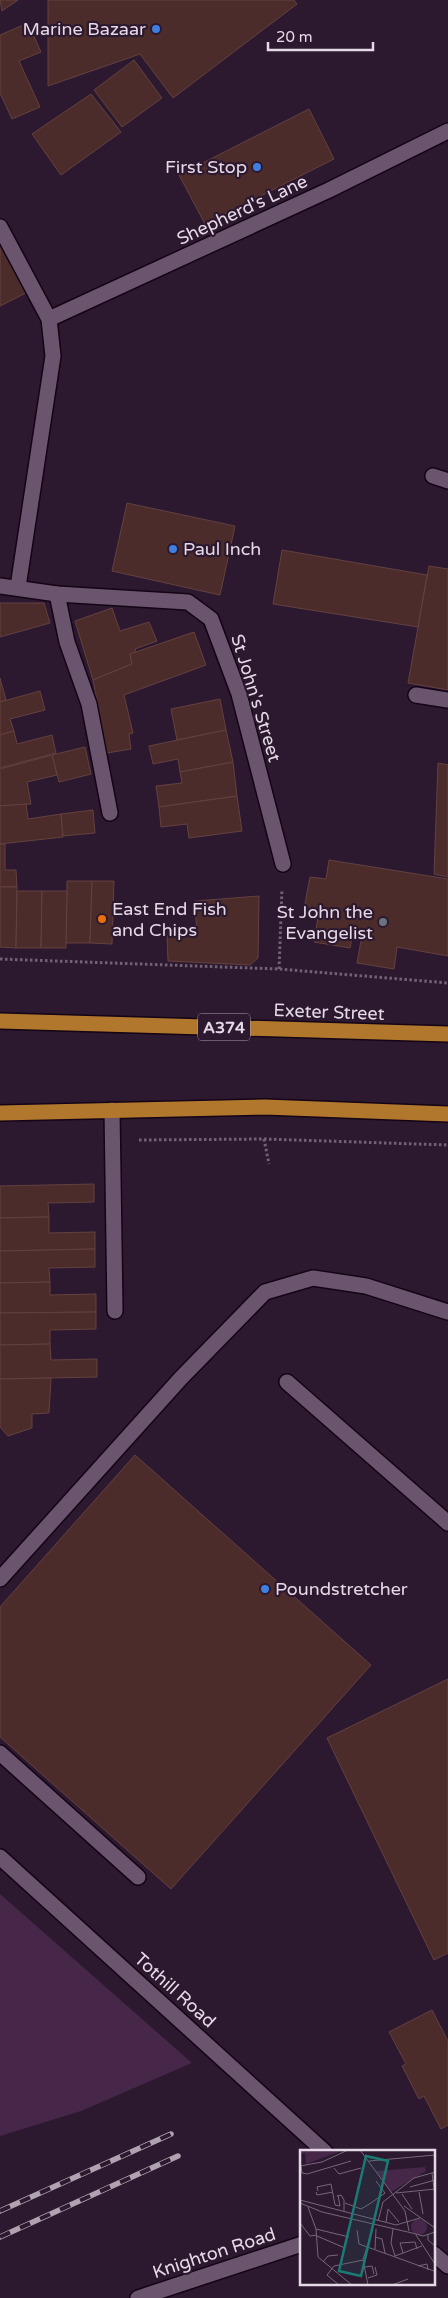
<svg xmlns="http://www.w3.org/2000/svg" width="448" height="2298" font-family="'Varela Round',sans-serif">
<rect width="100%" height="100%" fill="#2c192f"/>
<polygon fill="#462749" points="0,1894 192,2063 81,2111 0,2136"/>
<g fill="#4c2c2b" stroke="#634140">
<polygon points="0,0 18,0 2,11"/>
<polygon points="48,0 294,0 297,4 173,98 140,54 48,86"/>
<polygon points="28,23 41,52 19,61 40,107 12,119 0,93 0,35"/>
<polygon points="134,60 162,98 122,127 94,90"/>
<polygon points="91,94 121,132 61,175 32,134"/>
<polygon points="309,109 334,159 205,224 179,175"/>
<polygon points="0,239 26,293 0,306"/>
<polygon points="127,503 235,526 220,595 112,571"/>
<polygon points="282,550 427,575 418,627 273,604"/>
<polygon points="429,566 448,569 448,690 408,683"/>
<polygon points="0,603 44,603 50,623 0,637"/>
<polygon points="112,608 120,631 149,622 157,641 135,649 136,652 130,654 132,664 93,680 75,621"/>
<polygon points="194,632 206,665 124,695 133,733 129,734 131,749 107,753 93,680 132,664 130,654"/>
<polygon points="0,678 6,700 0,702"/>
<polygon points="40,691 45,710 10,719 14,731 0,735 0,702"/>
<polygon points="220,699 226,730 177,740 171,709"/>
<polygon points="226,730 233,762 180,772 178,759 153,764 149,746"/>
<polygon points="14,731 17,744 52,735 56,753 0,768 0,735"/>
<polygon points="85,747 91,774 59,782 52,755"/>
<polygon points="52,755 57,775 27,782 31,804 0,806 0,769"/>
<polygon points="233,762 237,796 159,807 156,786 182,783 180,772"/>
<polygon points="438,763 448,765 448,877 434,874"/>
<polygon points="237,796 242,831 189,838 187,824 161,827 159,807"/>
<polygon points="26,804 28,819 61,814 63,837 0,844 0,806"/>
<polygon points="93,810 95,833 63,836 61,814"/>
<polygon points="0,844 5,844 5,870 16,870 17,887 0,887"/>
<polygon points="329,860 448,879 448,956 397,947 394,969 357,963 362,935 353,933 350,948 314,942 319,911 304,909 310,877 326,879"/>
<polygon points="67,881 92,881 90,943 66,943"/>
<polygon points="92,881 114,881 112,944 90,943"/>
<polygon points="0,887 17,887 16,948 0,947"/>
<polygon points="17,891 42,891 41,948 16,948"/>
<polygon points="42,891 67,891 66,948 41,948"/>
<polygon points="259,896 258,958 250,965 168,961 167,935 197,936 195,901"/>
<polygon points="94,1184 94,1202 48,1203 49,1217 0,1218 0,1186"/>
<polygon points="49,1217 49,1233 95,1232 95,1249 0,1251 0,1218"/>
<polygon points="95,1249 95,1267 49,1268 50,1282 0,1283 0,1251"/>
<polygon points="50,1282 50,1295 96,1294 96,1312 0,1313 0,1283"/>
<polygon points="96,1312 96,1329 50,1330 50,1344 0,1345 0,1313"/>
<polygon points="50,1344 51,1360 97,1359 97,1377 0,1379 0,1345"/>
<polygon points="51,1378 49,1413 32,1414 32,1428 8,1436 0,1427 0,1379"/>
<polygon points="135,1455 371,1665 171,1889 0,1737 0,1607"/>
<polygon points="448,1679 448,1953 434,1960 327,1738"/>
<polygon points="432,2010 448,2041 448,2125 441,2129 424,2096 419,2099 402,2066 406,2064 389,2032"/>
</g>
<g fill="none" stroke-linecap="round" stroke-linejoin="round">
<defs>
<g id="lane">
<polyline points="49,319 329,190 448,131"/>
<polyline points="433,476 448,481"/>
<polyline points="57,594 67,642 89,704 110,813"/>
<polyline points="416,695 448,700"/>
<polyline points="112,1110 115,1311"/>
<polyline points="287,1382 448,1523"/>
<polyline points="0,1579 181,1378 265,1292 313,1278 366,1286 448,1312"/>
<polyline points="0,1753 138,1877"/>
</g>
<g id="street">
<polyline points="0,227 49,319 53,356 18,587"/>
<polyline points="0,586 57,594 188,602 211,619 239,694 283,864"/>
<polyline points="138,2298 302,2244"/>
</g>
<g id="secondary">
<polyline points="0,1857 325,2152"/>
<polyline points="434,2254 448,2266"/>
</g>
<g id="primary">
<polyline points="0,1021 448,1034"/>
<polyline points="0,1113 265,1107 448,1114"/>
</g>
</defs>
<use href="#lane" stroke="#140416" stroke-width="18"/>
<use href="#street" stroke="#140416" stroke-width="18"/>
<use href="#secondary" stroke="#140416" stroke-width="18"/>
<use href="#primary" stroke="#140416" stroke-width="18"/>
<g stroke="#726275" stroke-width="3" stroke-dasharray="2.5 2.5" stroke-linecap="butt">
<polyline points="0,959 279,969 448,983"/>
<polyline points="279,969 282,889"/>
<polyline points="264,1139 269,1164"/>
<polyline points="139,1140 264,1139 448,1145"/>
</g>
<use href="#lane" stroke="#6b556e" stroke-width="15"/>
<use href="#street" stroke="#6b556e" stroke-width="15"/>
<use href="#secondary" stroke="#6b556e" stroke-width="15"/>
<use href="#primary" stroke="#b1772d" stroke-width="15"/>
<defs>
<g id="rail">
<polyline points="0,2211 171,2134"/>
<polyline points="0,2237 178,2156"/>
</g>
</defs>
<use href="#rail" stroke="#b1a2b2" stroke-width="5.5"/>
<use href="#rail" stroke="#2c192f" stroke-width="4" stroke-dasharray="11" stroke-linecap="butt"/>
</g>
<g fill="#3f7fe0" stroke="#2c192f" stroke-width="2">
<circle cx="156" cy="29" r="5"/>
<circle cx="257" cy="167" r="5"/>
<circle cx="173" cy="549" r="5"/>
<circle cx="265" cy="1589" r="5"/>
</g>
<circle fill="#e8710a" stroke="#2c192f" stroke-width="2" cx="102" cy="919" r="5"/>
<circle fill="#6b7280" stroke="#2c192f" stroke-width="2" cx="383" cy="922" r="5"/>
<g text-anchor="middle" stroke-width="4.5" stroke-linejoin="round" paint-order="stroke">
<rect fill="#2c192f" stroke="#ae9fb0" stroke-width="1" x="198" y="1013.5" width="52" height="27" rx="4"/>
<g font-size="16" font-weight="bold" fill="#e6d9e7">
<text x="224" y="1033">A374</text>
</g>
<g font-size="18" fill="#e6d9e7" stroke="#2c192f" text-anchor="end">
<text x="146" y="35">Marine Bazaar</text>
<text x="247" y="173">First Stop</text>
<text x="183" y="555" text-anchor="start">Paul Inch</text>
<text x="112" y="915" text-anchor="start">East End Fish<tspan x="112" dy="21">and Chips</tspan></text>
<text x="373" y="918">St John the<tspan x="373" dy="21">Evangelist</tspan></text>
<text x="275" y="1595" text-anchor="start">Poundstretcher</text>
</g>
<g font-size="18" fill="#e6d9e7" stroke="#2c192f">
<text transform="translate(242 210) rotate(-25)" y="6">Shepherd's Lane</text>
<text transform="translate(256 698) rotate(73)" y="6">St John's Street</text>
<text transform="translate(329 1012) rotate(2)" y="6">Exeter Street</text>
<text transform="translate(175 1990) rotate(42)" y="6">Tothill Road</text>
<text transform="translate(214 2253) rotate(-18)" y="6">Knighton Road</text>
</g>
</g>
<g transform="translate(300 2150)">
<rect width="135" height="135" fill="#2c192f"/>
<path d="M0,0H44L6,14L5,3L0,4ZM125,17L126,21L91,42L76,21ZM111 77a8 8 0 1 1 16 0a8 8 0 1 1-16 0Z" fill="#462749"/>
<path fill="none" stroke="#766679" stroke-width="1" d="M60,0L105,61L109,81M69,11L135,5M0,16L22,12L48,0M1,16L2,23L7,24L51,11M34,18L39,24L61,18M132,23L135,46M110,37L135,30M18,41L17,37L31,34L35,55L40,56L38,45M16,42L17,45L33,42M119,42L123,64M96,43L135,39M102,44L112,59M37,46L41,45L44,50V61M0,50L96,75L120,68M0,53L22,62L112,83M45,53L61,59L71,53L85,43L76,31M104,56L135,78M8,57L16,79L18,107L52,135M78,71L83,52L114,28L135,22M86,72L88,59L99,72M0,73L10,86L17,85M16,79L49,87M93,79L91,93L95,106M57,80L59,94L134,121M112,83L123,86L135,82M128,84V90L135,96M116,85L135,114M17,86L45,98M75,87L82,89L85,103M67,97L63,110L68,135M75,99L76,79M103,103L100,93L115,92L117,99M95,106L122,96M23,112L28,106L38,105M118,116L127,114L128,120M65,117L72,116L74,124M68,128L77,125L75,117M39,135L27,125L34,116L63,110M92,135L108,129"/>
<path fill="#1a7b74" fill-opacity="0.15" stroke="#1a7b74" stroke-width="2.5" d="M66,6L88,11L61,126L39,121Z"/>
<rect width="135" height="135" fill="none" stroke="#e6d9e7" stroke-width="2.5"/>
</g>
<path d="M268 42v8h105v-8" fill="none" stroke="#e6d9e7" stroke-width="2.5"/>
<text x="276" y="42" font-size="15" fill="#e6d9e7" stroke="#2c192f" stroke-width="4" paint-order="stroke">20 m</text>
</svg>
